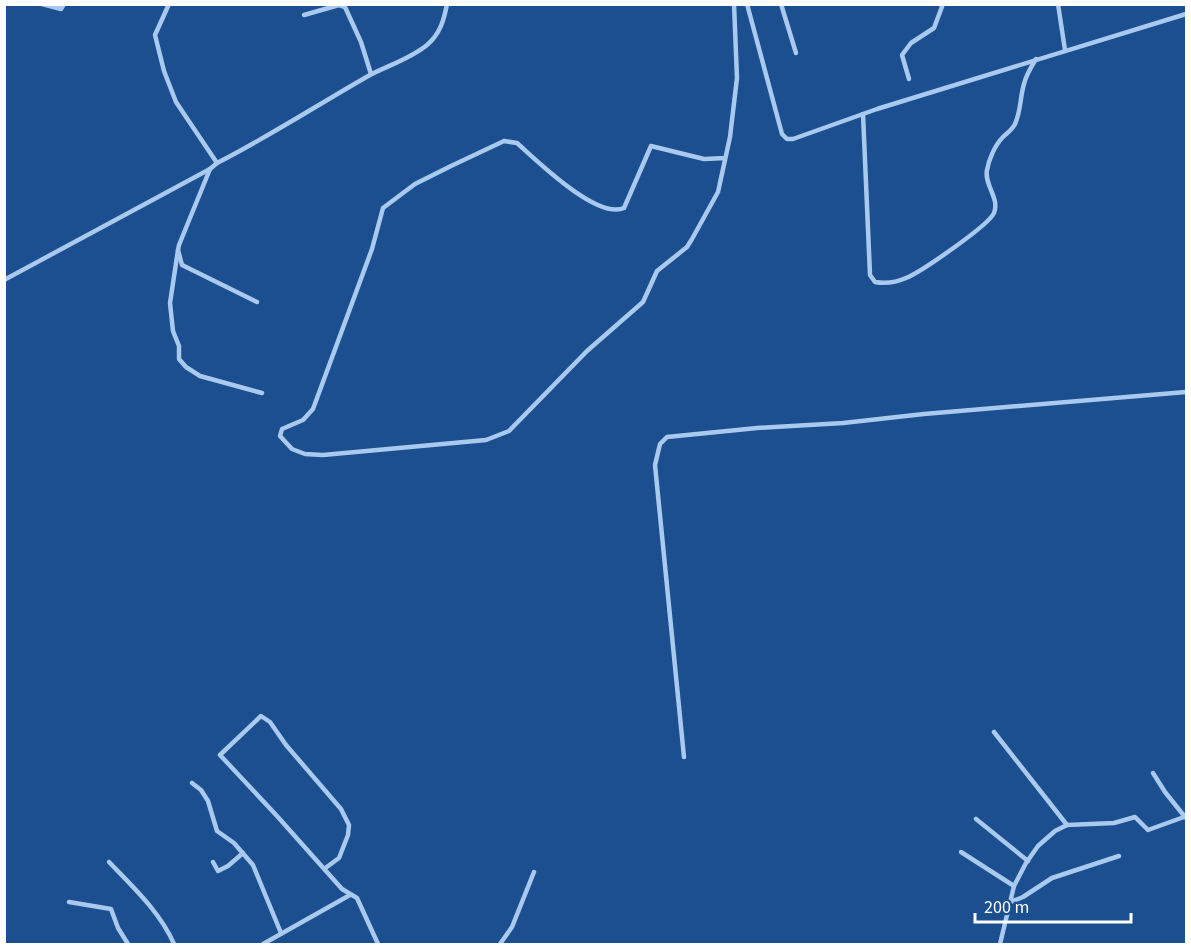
<svg xmlns="http://www.w3.org/2000/svg" width="1191" height="949" font-family="'Source Sans 3',sans-serif">
<rect width="100%" height="100%" fill="#1b4f8f"/>
<g fill="none" stroke-linecap="round" stroke-linejoin="round">
<g stroke="#a9c9ee" stroke-width="4.5">
<polyline points="42,4 61,9 64,4"/>
<polyline points="169,4 155,35 164,71 176,102 217,163"/>
<polyline points="747,4 782,134 787,139 793,139 877,109 1186,14"/>
<polyline points="781,4 796,53"/>
<polyline points="1058,4 1065,50"/>
<polyline points="304,15 339,5 345,7 361,42 371,74"/>
<polyline points="909,79 902,55 911,43 934,28 943,4"/>
<path d="M863,114L870,275L875,282C886,284 897,282 906,278C921,272 989,225 994,213C1000,198 984,185 987,170C989,159 995,145 1003,137C1007,133 1012,130 1015,124C1021,111 1020,97 1024,84C1026,75 1031,67 1036,59"/>
<path d="M725,158L704,159L651,146L624,208C597,220 536,160 517,143L504,141L451,166L415,184L383,208L372,249L313,409L303,420L282,429L280,436L292,449L305,454L323,455L486,440L509,431L587,351L643,302L657,271L687,247L692,239L718,192L730,137L737,78L734,4"/>
<polyline points="210,169 179,245 178,250 182,265 257,302"/>
<polyline points="178,250 170,303 173,331 179,346 179,359 186,367 200,376 262,393"/>
<path d="M4,280L210,169L217,163C270,136 319,104 370,75C389,65 410,59 427,45C440,34 444,20 447,4"/>
<polyline points="994,732 1067,825"/>
<polyline points="684,757 655,465 660,444 667,437 757,428 843,423 924,414 1186,392"/>
<polyline points="1153,773 1165,792 1185,817"/>
<polyline points="192,783 201,790 208,801 217,831 234,843 253,865 281,933"/>
<polyline points="976,819 1028,861"/>
<polyline points="961,852 1014,886"/>
<path d="M109,862C133,887 160,912 174,944"/>
<polyline points="213,862 218,871 228,866 243,853"/>
<polyline points="324,869 339,858 348,835 349,825 341,809 286,745 270,722 261,716 220,755 277,816 342,889 357,898 378,944"/>
<polyline points="69,902 111,909 118,928 128,944"/>
<polyline points="1008,903 1023,897 1052,878 1119,856"/>
<polyline points="263,944 350,895"/>
<polyline points="500,944 512,927 534,872"/>
<polyline points="1000,944 1014,886 1026,863 1038,846 1055,831 1067,825 1114,823 1135,817 1148,830 1184,817"/>
</g>
</g>
<rect width="1191" height="949" fill="none" stroke="#ffffff" stroke-width="12"/>
<path d="M975 913v9h156v-9" fill="none" stroke="#ffffff" stroke-width="3"/>
<text x="984" y="913" font-size="18" fill="#ffffff" stroke="#1b4f8f" stroke-width="4.5" paint-order="stroke">200 m</text>
</svg>
